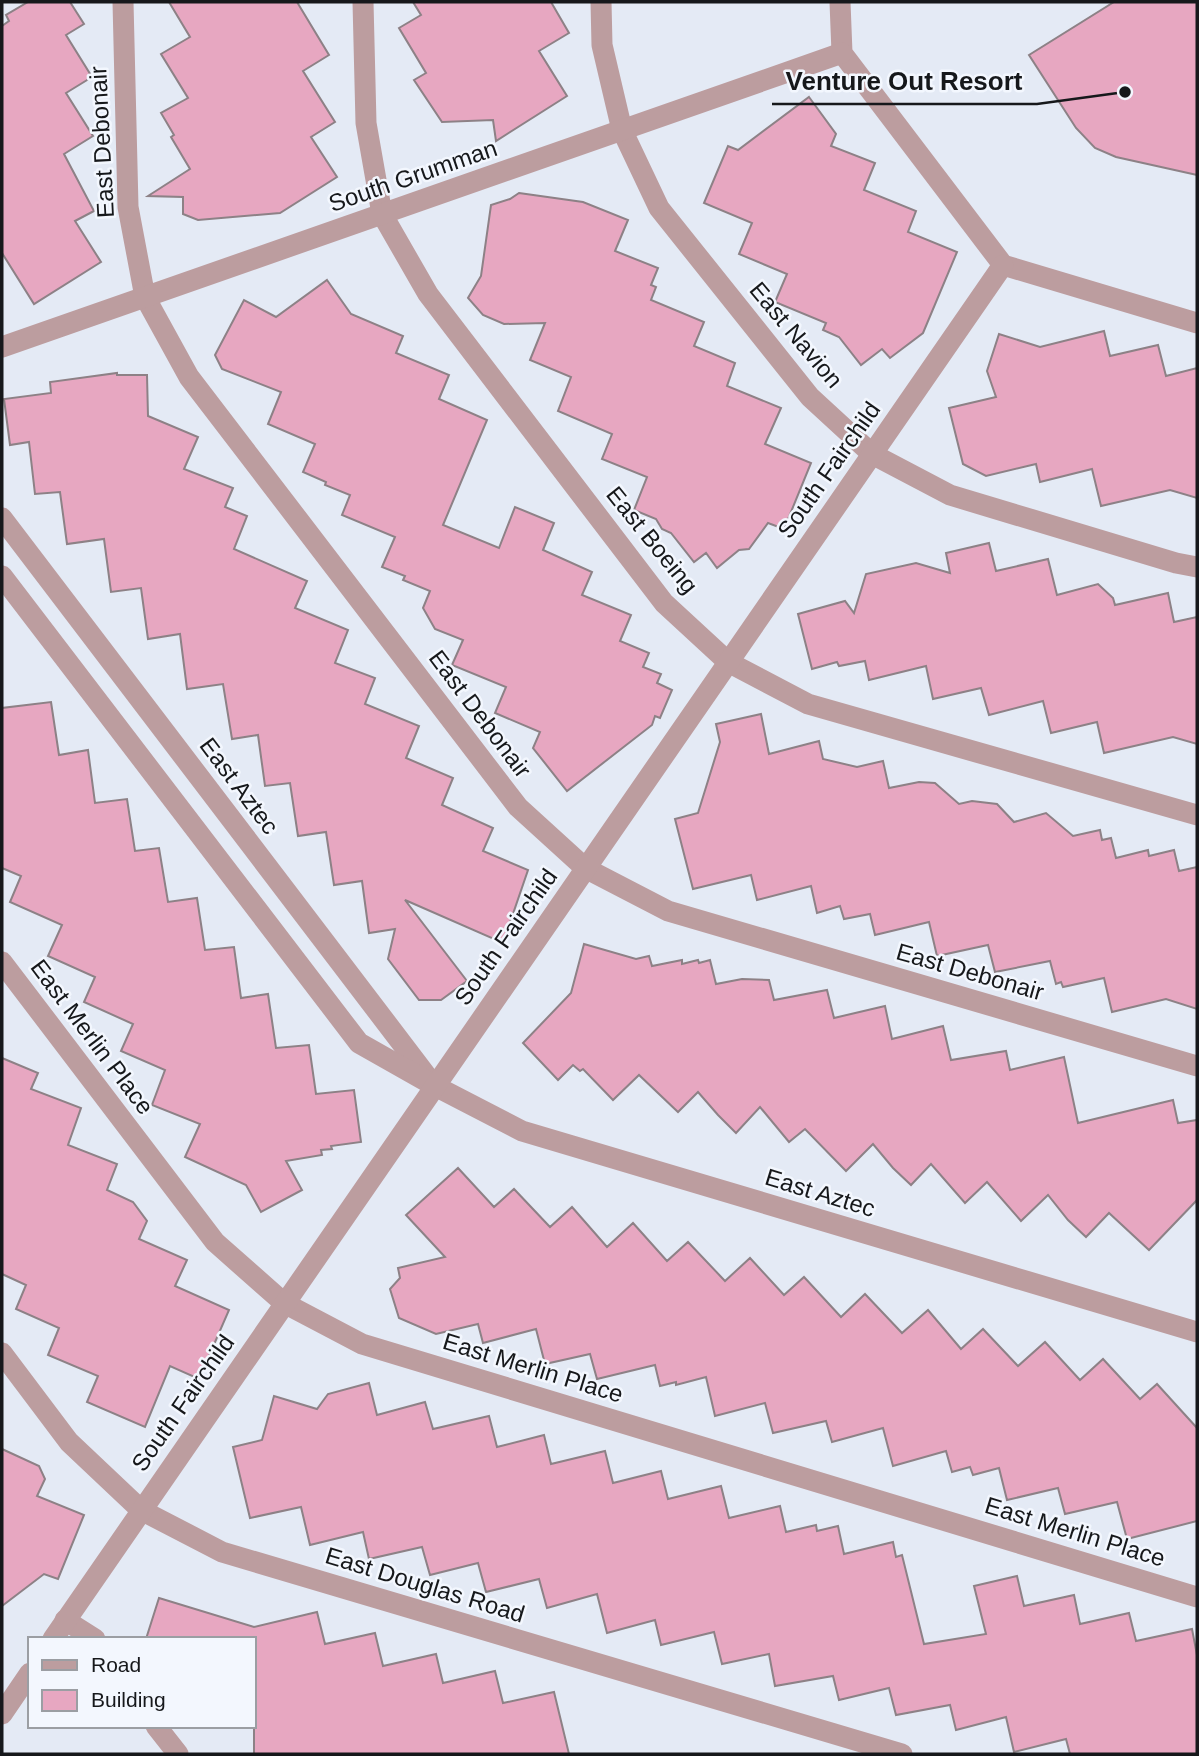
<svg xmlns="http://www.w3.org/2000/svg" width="1199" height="1756" font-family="Arial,sans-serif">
<rect width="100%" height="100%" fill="#e4eaf5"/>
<g fill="#e7a7c1" stroke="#8d8186" stroke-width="2">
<polygon points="28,2 70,2 84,24 66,35 92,77 66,93 93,136 64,154 94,211 75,221 101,262 34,304 2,253 2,26 9,21 6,15"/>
<polygon points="169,2 297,2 329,55 303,71 335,122 311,137 337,177 280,213 198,220 183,214 183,197 148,196 190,169 171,137 174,135 161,113 188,98 161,54 190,37"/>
<polygon points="413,2 551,2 569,33 539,51 567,96 496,141 493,120 442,122 414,80 426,73 399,28 421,15"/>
<polygon points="1114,2 1197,2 1197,175 1116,157 1095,148 1076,128 1029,55"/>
<polygon points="809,97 836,134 831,146 875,163 864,190 916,211 908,232 957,252 923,333 890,358 882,349 861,365 839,337 823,330 826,323 775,302 787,274 739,254 752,223 704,203 728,146 738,150"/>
<polygon points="519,193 583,202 628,220 615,251 658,268 651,285 656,287 651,300 704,322 694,346 735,363 727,386 781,408 765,444 811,463 784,529 768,523 749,549 739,550 717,568 706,553 694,562 671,533 662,529 656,519 634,510 647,477 602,459 612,434 558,411 571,377 530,360 545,323 504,324 483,315 468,298 481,276 491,205 510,199"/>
<polygon points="327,280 351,314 403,336 396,353 449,375 439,399 487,420 443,525 499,548 515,507 554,523 543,550 592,572 582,595 631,615 620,641 649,653 643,667 661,674 657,683 672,690 660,718 655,716 652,725 567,791 533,748 540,732 495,713 506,687 452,665 463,640 435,629 423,608 430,591 403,580 405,576 382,567 395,537 342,515 350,495 325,485 326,482 303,472 315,444 268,424 281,392 222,369 215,355 244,300 276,317"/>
<polygon points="1104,331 1110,356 1158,345 1166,376 1197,368 1197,498 1170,490 1101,506 1092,469 1040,482 1036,464 986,476 963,464 949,408 996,397 987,371 999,334 1040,347"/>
<polygon points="117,373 117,375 147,375 148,416 198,437 184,469 233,488 225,507 247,516 234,549 307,581 295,608 348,630 335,663 375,678 365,704 419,726 406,758 453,778 442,805 493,828 483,851 528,870 503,943 405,900 467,981 441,1000 419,1000 388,959 395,929 369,933 362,881 334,885 326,832 298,836 290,783 265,786 258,735 232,739 223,684 187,689 180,634 148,639 141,588 111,592 104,539 67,544 60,492 35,494 29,442 10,445 4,399 51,393 50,382"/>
<polygon points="989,543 996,571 1048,559 1057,595 1098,584 1113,598 1115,605 1168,593 1174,622 1197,617 1197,744 1173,737 1104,753 1097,722 1051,733 1043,701 989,715 981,688 933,699 926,666 869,680 865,661 839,666 837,662 812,669 798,614 845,601 854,613 866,574 916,563 950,573 946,553"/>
<polygon points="51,702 59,755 88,750 95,803 127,799 135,851 159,848 168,902 197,898 205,950 234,947 241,998 268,994 276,1048 309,1045 316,1094 354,1090 361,1142 331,1146 332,1149 321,1150 322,1155 286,1161 302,1190 261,1212 246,1185 185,1157 200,1124 152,1105 165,1070 121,1051 133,1024 84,1002 95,977 48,956 62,925 10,902 21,876 2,868 2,708"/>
<polygon points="761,714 769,754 819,741 823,759 857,767 883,761 889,788 919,782 935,783 959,804 972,801 997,804 1014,822 1046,813 1073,836 1100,830 1102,840 1111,838 1116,858 1148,850 1149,856 1174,850 1179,871 1197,867 1197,1009 1166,999 1112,1012 1104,978 1063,987 1061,982 1056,984 1050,961 995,972 988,945 937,956 929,922 875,935 870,914 844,919 840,906 817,913 811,886 757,900 751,875 693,889 675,819 698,813 720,742 716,724"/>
<polygon points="584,944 636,959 649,956 652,966 682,960 682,964 698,960 699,963 710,960 716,984 742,979 769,980 774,1000 827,990 834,1018 885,1006 892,1039 943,1026 951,1060 1006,1051 1010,1070 1064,1057 1078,1123 1173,1100 1178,1123 1197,1120 1197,1200 1149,1250 1109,1213 1086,1237 1068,1220 1048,1195 1021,1221 987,1182 965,1203 931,1164 911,1185 893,1168 873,1144 846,1171 805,1129 789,1142 760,1107 736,1133 718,1115 698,1092 678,1112 639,1075 613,1100 583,1069 580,1071 573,1065 558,1080 523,1043 571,993"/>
<polygon points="2,1058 38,1073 31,1089 81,1108 68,1145 117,1164 107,1190 133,1202 147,1221 139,1239 187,1260 175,1286 229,1310 199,1379 170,1366 145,1427 87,1402 98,1376 48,1355 59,1328 16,1309 26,1285 2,1274"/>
<polygon points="458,1168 494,1207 514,1189 550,1227 572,1207 607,1247 633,1223 667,1261 688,1242 725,1281 750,1258 784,1295 804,1277 841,1317 865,1294 902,1333 928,1310 961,1349 983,1329 1018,1366 1045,1342 1080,1380 1103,1359 1140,1399 1157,1384 1197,1428 1197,1521 1127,1539 1117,1502 1065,1514 1058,1488 1007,1500 999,1468 973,1475 970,1467 952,1472 946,1451 893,1466 883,1428 832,1442 826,1421 773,1433 765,1403 715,1416 706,1377 676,1385 676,1382 660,1386 655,1365 597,1379 590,1354 545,1364 536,1329 483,1343 478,1324 436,1334 399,1318 390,1289 400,1278 398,1268 445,1257 406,1215"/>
<polygon points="369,1383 377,1415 425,1402 433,1429 489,1416 497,1447 544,1435 551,1464 605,1451 613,1483 661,1471 668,1499 721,1486 729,1518 780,1506 786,1532 816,1525 817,1531 838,1526 844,1554 893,1542 896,1557 902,1555 924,1644 986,1634 974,1586 1017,1576 1024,1606 1074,1595 1080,1624 1129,1613 1136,1641 1192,1629 1197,1655 1197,1754 1070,1754 1066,1739 1014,1752 1006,1717 956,1730 950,1705 896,1715 889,1688 839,1700 833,1676 775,1686 769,1654 722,1664 714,1632 661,1645 655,1620 607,1633 597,1594 547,1608 539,1579 486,1592 478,1563 430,1575 422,1547 369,1559 363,1532 310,1545 301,1507 250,1518 233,1447 262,1440 274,1396 317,1409 328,1394"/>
<polygon points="2,1449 39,1466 45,1479 37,1496 84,1515 58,1579 44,1574 2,1606"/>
<polygon points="159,1598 254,1627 317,1612 325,1644 375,1633 383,1666 436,1654 443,1683 495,1671 503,1703 554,1692 569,1754 254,1754 254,1639 146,1639"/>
</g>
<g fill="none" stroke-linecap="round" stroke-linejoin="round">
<g stroke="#bc9d9f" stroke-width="21">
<polyline points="123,2 128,207 145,297 189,377 518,807 585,868 668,911 1197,1066"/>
<polyline points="363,2 366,123 382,214 428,294 664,603 728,662 808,704 1197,815"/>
<polyline points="601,2 602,45 622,130 659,208 810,397 872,454 950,495 1176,563 1197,567"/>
<polyline points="840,2 842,53 1003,265 1197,323"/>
<polyline points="2,347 842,53"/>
<polyline points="2,518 429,1079"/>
<polyline points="2,576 359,1043 435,1086 522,1131 1197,1332"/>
<polyline points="2,962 215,1242 284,1303 362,1344 1197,1597"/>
<polyline points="2,1353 69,1442 141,1510 222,1552 902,1754"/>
<polyline points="65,1620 95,1639"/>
<polyline points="53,1639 1003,265"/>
<polyline points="2,1714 30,1673"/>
<polyline points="156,1726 178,1754"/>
</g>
</g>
<g text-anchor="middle" stroke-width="5" stroke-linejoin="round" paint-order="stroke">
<g font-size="24" fill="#16181b" stroke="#f3f7fe">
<text transform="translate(102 142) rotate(-93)" y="8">East Debonair</text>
<text transform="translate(413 176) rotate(-19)" y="8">South Grumman</text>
<text transform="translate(796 335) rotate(50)" y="8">East Navion</text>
<text transform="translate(829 470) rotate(-55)" y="8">South Fairchild</text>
<text transform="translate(652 540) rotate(51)" y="8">East Boeing</text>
<text transform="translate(480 714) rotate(53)" y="8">East Debonair</text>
<text transform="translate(239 786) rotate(53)" y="8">East Aztec</text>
<text transform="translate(506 937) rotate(-55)" y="8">South Fairchild</text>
<text transform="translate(970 972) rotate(16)" y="8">East Debonair</text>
<text transform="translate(92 1037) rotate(53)" y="8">East Merlin Place</text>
<text transform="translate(820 1193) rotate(17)" y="8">East Aztec</text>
<text transform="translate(533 1368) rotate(17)" y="8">East Merlin Place</text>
<text transform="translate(183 1403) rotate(-55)" y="8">South Fairchild</text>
<text transform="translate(1075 1532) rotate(17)" y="8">East Merlin Place</text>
<text transform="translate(425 1585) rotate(17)" y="8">East Douglas Road</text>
</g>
</g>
<path fill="none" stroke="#16181b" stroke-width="2.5" d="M1125 92L1037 104H772"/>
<circle fill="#16181b" stroke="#f3f7fe" stroke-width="2.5" cx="1125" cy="92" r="7"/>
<g font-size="26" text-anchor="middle" font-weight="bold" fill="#16181b" stroke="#f3f7fe" stroke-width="5" stroke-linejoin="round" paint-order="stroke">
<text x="904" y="90">Venture Out Resort</text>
</g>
<rect width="1199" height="1756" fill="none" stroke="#16181b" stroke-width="7"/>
<rect x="28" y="1637" width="228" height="91" fill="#f3f7fe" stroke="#9b9ea3" stroke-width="2"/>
<rect x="42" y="1660" width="35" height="10" fill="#bc9d9f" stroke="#9b9ea3" stroke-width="2"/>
<text x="91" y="1672" font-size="21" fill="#16181b">Road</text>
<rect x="42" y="1690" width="35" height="21" fill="#e7a7c1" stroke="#9b9ea3" stroke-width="2"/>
<text x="91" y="1707" font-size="21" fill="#16181b">Building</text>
</svg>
